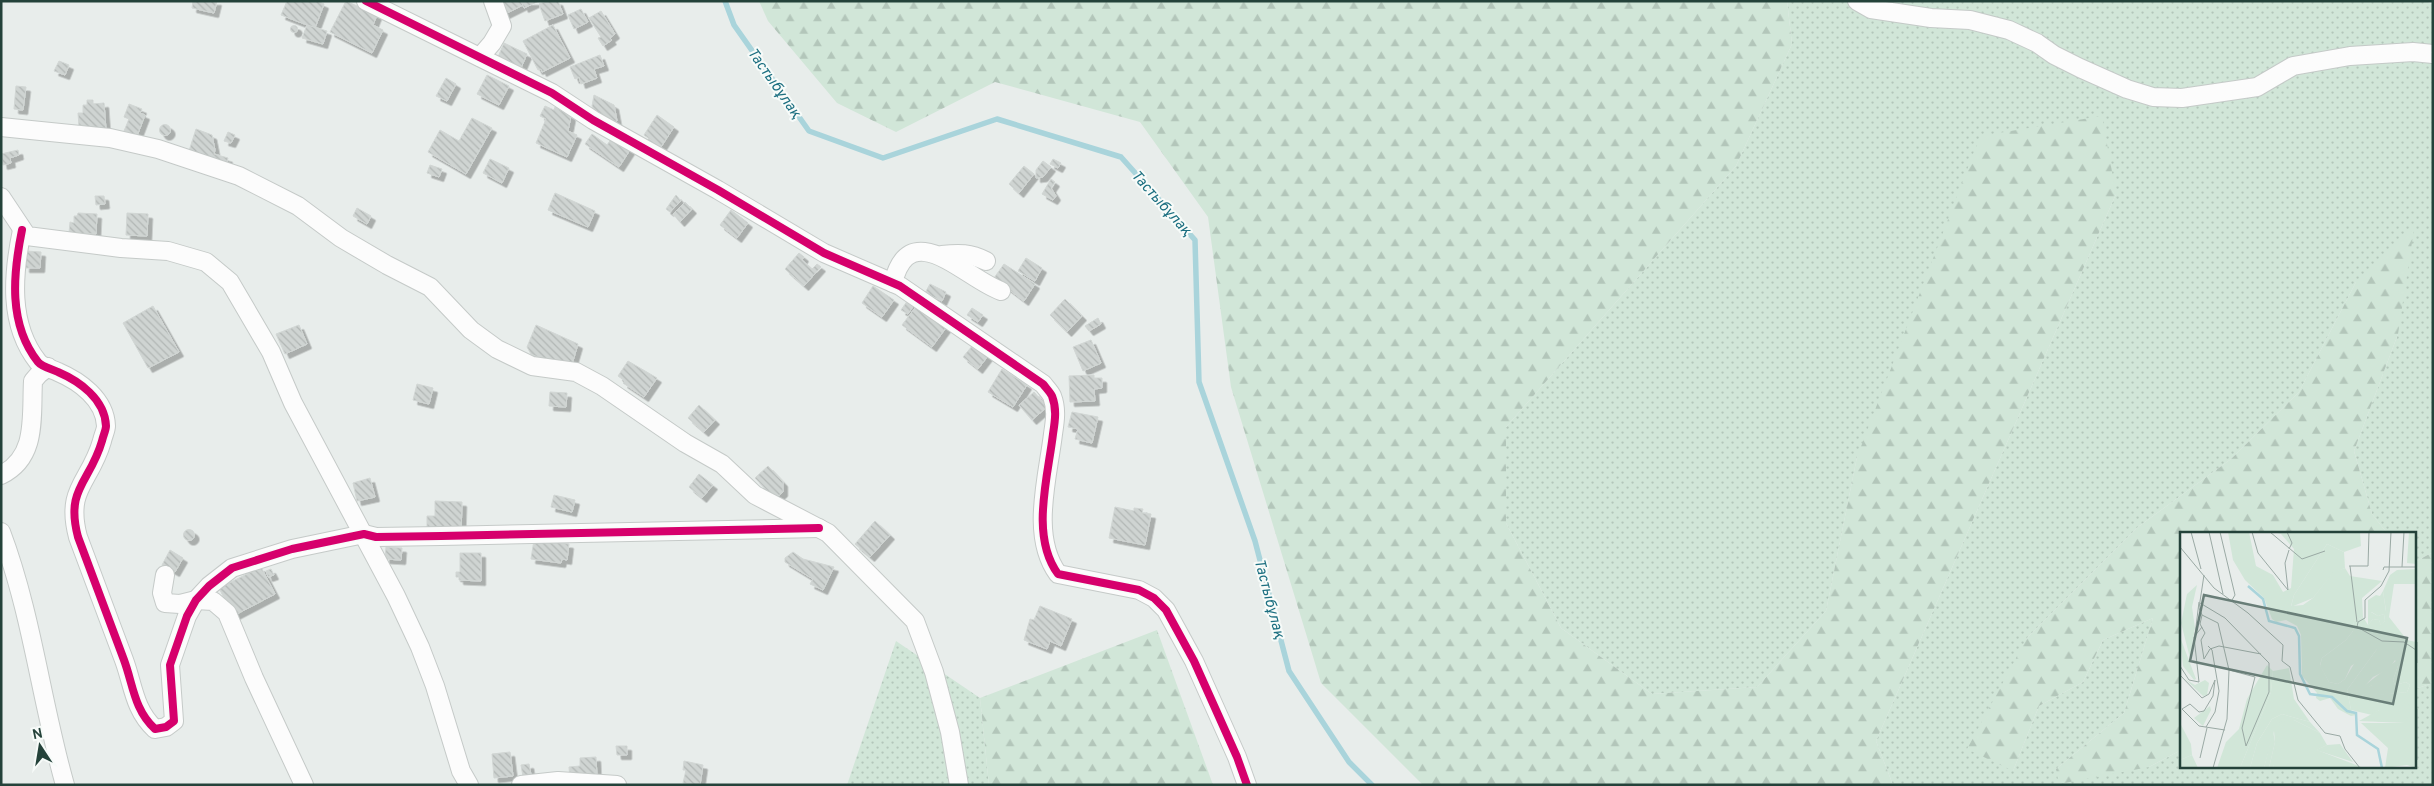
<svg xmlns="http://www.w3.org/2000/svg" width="2434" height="786" font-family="Overpass,sans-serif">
<defs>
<pattern id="grass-dots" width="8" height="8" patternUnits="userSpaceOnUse" patternTransform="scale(1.25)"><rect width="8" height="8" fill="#d1e6d8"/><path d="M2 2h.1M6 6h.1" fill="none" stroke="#b3c6ba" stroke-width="1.8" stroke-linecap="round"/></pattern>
<pattern id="forest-firs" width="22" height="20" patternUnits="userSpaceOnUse" patternTransform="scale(1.25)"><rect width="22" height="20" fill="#d1e6d8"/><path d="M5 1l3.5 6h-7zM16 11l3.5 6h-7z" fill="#b3c6ba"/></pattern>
<pattern id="building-back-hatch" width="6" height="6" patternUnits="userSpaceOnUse" patternTransform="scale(1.25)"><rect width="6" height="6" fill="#cfd4d2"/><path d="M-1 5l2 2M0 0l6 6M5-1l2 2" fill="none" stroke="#b2b7b5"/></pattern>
<filter id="shadow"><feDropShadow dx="4.5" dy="4.5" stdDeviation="0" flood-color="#0004"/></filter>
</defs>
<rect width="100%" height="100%" fill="#e8edeb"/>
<g fill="url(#grass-dots)">
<polygon points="1787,1 2426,1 2433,5 2433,552 2415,562 2415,534 2387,533 2372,514 2354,451 2398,334 2356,282 2299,392 2231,459 2138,527 2027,638 2013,771 2039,706 2083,682 2103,640 2153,618 2124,713 2056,769 2149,767 2181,750 2182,767 2415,767 2415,689 2433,683 2433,785 1893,785 1876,741 2116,194 1857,457 1826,611 1757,687 1652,694 1561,628 1506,523 1506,427 1736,166 1792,44"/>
<polygon points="896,641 980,698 989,785 847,785"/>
</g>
<g fill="url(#forest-firs)">
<polygon points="759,1 1787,1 1792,44 1736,166 1506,427 1506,523 1561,628 1652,694 1757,687 1826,611 1857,457 1980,136 2102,116 2116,194 1876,741 1893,785 1423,785 1321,683 1231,387 1208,217 1140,122 995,82 896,132 837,103 768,21"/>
<polygon points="2414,229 2398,334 2354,451 2372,514 2387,533 2182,534 2181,750 2149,767 2059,784 2056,769 2124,713 2153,618 2103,640 2083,682 2039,706 2013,771 1967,749 2027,638 2138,527 2231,459 2299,392 2356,282"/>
<polygon points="2433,552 2433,683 2415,689 2415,562"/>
<polygon points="1157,630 1213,785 989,785 980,698"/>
</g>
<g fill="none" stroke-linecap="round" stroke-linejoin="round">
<polyline stroke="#a9d4db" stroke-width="5.5" points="725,1 734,25 809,131 883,158 997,119 1121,157 1195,240 1199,382 1255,541 1289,671 1349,762 1372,785"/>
</g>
<g fill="url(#building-back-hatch)" stroke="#d1d6d4" filter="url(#shadow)">
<polygon points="193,1 217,1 214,13 192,8"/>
<polygon points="287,1 317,1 324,4 315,28 281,15"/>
<polygon points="346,1 377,15 373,25 383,30 372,53 330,32"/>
<polygon points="497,1 521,1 523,5 503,15"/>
<polygon points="521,1 539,1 524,8"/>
<polygon points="547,1 558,1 563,14 545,21 539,4"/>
<polygon points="581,9 588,22 574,29 568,15"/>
<polygon points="601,11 615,34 610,38 612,40 603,46 598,38 601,37 589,18"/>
<polygon points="307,25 327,31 323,44 302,38"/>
<polygon points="553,25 570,58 542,72 541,69 538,70 523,41"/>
<circle cx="294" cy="29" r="3.5"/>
<polygon points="504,43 527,54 521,68 498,57"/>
<polygon points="600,55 604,66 594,69 597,78 581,84 579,77 575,79 570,67"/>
<polygon points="59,61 69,65 65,75 54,71"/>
<polygon points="487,75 509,86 499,105 477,94"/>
<polygon points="446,78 456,84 447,101 436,96"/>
<polygon points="16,86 26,87 23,110 14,109"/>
<polygon points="594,95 614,105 617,121 609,122 595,113 592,106"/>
<polygon points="87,100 93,100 93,104 104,103 106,130 79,127 78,113 83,113 83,105 87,105"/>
<polygon points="129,104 142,109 140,113 145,115 137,136 124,131 129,119 124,117"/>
<polygon points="545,106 554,110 555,107 571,116 568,131 577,135 567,157 536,143 546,119 540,116"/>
<polygon points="657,115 674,127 661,147 644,135"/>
<polygon points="472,118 492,128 466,174 428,152 440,130 459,141"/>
<circle cx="165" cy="130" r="5.5"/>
<polygon points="196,129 212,135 215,150 214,154 228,158 226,166 188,154"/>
<polygon points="228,132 235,135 231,143 224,141"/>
<polygon points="592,134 607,145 614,135 632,147 619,167 585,144"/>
<polygon points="18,150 19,155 10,158 11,163 3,165 1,154"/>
<polygon points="490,159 509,168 502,183 483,173"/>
<polygon points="1053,159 1061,163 1058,168 1050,164"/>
<polygon points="1043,161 1051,167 1043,177 1036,178 1036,170"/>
<polygon points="430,165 442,169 439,177 427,173"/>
<polygon points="1024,166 1034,174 1019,193 1009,184"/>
<polygon points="1051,179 1055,182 1051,188 1056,196 1053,200 1042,194"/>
<polygon points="555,193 595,211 588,227 548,210"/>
<polygon points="676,195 681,201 670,212 666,209"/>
<polygon points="95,196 104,196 105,204 96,205"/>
<polygon points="685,202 692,209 680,222 673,214"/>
<polygon points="357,208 371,216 367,224 353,216"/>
<polygon points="731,210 748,223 737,238 720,225"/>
<polygon points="78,213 97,214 96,234 69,233 70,222 74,223 74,216 77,216"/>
<polygon points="127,213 148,214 147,236 126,235"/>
<polygon points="26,251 41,252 40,268 25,268"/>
<polygon points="799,253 804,257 802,260 812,269 817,264 821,267 804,286 785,269"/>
<polygon points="1026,258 1042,268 1035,281 1018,271"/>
<polygon points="1004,264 1035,284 1024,301 994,278"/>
<polygon points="930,284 946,292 942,301 925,293"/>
<polygon points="873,286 894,300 882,317 862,303"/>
<polygon points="1065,299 1082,316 1067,332 1050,315"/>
<polygon points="908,300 914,305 908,314 901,310"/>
<polygon points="918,304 948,325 932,347 902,325"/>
<polygon points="153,306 179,352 148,368 123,323"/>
<polygon points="972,308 983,315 978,322 967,315"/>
<polygon points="1098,318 1101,324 1089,331 1085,326"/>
<polygon points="299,325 307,344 285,354 276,334"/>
<polygon points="536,325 578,344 570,371 531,354 527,347"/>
<polygon points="1091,340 1101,363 1083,371 1073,347"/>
<polygon points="973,345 988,356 978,369 963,357"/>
<polygon points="628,361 657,378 644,397 623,383 625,381 618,376"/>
<polygon points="1002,369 1027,385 1013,407 988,392"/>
<polygon points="1094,375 1094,378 1102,378 1102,388 1094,389 1095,401 1070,402 1069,376"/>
<polygon points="417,384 433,388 429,404 413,400"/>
<polygon points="550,392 567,393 566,407 549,406"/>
<polygon points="1034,392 1047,407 1032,420 1019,405"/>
<polygon points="699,405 715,420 704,432 688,418"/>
<polygon points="1072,412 1098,417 1092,443 1075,439 1078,429 1068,427"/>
<polygon points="768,466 783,482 783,492 775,499 755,478"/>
<polygon points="699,474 713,485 702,498 689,487"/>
<polygon points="370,478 375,497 357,501 353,483"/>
<polygon points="554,495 575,500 572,512 551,507"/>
<polygon points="435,501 462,502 461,534 427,532 427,516 435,516"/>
<polygon points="1115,507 1134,511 1134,508 1143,509 1142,513 1151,514 1145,545 1109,538"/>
<polygon points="875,521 890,535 870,557 855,544"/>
<circle cx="189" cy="535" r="5.5"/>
<polygon points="534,540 569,544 567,560 562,559 561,563 531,559"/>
<polygon points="386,547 402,548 401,560 385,559"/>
<polygon points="170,550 183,558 175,572 162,565"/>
<polygon points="793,552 803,559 834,567 823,590 810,584 813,579 785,562 785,558"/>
<polygon points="460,553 481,553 481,581 459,580 459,577 456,577 456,572 460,572"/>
<polygon points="261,567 275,594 233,616 219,588"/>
<polygon points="271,569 274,575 268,577 266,571"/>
<polygon points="1040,606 1072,619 1061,646 1050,641 1047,649 1024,640 1030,619 1034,620"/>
<polygon points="616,746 627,746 627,755 617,755"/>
<polygon points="510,752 513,776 494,778 492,754"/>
<polygon points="596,757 597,777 570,780 569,767 580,766 580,758"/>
<polygon points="684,761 703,765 700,785 683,783 686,770 683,770"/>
<polygon points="529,764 531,775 523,777 521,765"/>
</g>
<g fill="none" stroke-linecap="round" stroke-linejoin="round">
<defs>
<g id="minor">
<path d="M366,1L552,93L593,120L718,190L824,253L900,286L1043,384C1046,388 1050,392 1052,396C1057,409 1055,421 1053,434C1048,477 1030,536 1058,574L1139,590L1154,598L1166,610L1194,661L1237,757L1247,785"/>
<polyline points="1857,1 1871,9 1931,18 1970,20 2009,30 2037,43 2054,55 2080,68 2127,89 2153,97 2182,98 2257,87 2293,66 2350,56 2413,52 2433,54"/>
<polyline points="480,57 492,43 502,26 493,1"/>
<polyline points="1,127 110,138 158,149 239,176 298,206 341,238 387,265 430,287 471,330 497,349 532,366 576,372 602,386 685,443 722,464 755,495 828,533 915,621 934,672 950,732 959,785"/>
<polyline points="1,197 27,236 121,248 168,251 206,262 230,282 271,352 293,403 396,596 420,647 435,686 461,771 469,785"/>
<path d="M22,230C13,274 8,324 38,362C42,367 52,369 58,372C79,381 105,399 106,426C106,430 103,436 102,441C90,483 65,488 78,537C93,578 109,619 124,660C133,684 134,710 155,729L166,727L174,721L170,665L187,616L196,600L209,586L232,568L292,549L364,534L376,537L441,536L819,528"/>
<path d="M942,255C959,253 970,253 986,261"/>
<path d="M893,283C910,214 966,279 1001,291"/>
<path d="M1,475C38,457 31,416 33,381L39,374L48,367"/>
<path d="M1,532C32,614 41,701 65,785"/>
<polyline points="165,575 162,593 165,603 180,604 196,600 213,601 227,613 254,678 304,785"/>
<polyline points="521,785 558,781 617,785"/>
</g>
</defs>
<use href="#minor" stroke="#c5cac8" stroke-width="20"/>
<use href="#minor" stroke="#fcfcfc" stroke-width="18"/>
<defs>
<g id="cycleway">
<path d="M366,1L552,93L593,120L718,190L824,253L900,286L1043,384C1046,388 1050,392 1052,396C1057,409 1055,421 1053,434C1048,477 1030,536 1058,574L1139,590L1154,598L1166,610L1194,661L1237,757L1247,785"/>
<path d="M22,230C13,274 8,324 38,362C42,367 52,369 58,372C79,381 105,399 106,426C106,430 103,436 102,441C90,483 65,488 78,537C93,578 109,619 124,660C133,684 134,710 155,729L166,727L174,721L170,665L187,616L196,600L209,586L232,568L292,549L364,534L376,537L441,536L819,528"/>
</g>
</defs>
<use href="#cycleway" stroke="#f7fbf9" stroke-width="11"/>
<use href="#cycleway" stroke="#d6006c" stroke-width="8"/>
</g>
<g text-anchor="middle" stroke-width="4" stroke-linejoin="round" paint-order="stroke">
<g font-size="15" font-style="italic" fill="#1c6f80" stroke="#f7fbf9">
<text transform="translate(775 83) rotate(55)" y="5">Тастыбұлақ</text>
<text transform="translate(1162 203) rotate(48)" y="5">Тастыбұлақ</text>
<text transform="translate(1270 599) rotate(75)" y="5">Тастыбұлақ</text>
</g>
</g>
<g transform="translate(2180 532)">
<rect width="236" height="236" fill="#e8edeb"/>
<path d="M147,12L164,20L165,36L153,41L133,66L111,75L114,63ZM236,37V52H214L209,85L227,108L236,110V236L227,233L205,236L208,216L181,191H225L218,178H199L192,183L171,178L167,158L197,117L171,134L165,147L158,152L149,150L140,134L142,126L166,108L173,99L174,89L183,85L188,93L193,87L199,88L201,93L205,89L204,82L198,84L190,79H206L203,59L210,43L217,38ZM215,128L218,134L213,148L215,153L226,150L230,153L227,160L182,164L188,160L193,153L181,158L193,145L209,137ZM87,133L93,139L91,160L60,236H37L46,210L59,197L67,167ZM102,182L130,190L140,201L114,188L97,220L93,236H89L95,210L94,199L84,236H70L77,211L92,187ZM0,191L11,212L12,223L0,228ZM160,212L173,230L136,218L147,213Z" fill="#d1e6d8" fill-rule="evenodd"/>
<path d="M48,0H69L76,34L93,43L103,60L111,56L114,17L101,2L93,0H180L181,14L164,20L147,12L114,63L111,74L123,73L133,66L153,40L165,36L170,44L202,49L182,66L183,85L174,89L173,99L166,108L142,126L140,133L149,150L158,152L165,147L187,110H197V117L167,158L171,178L176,183L171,184L158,177L150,166L140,169L136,166L137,161L122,144L121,103L117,94L106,88L96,90L92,87L84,66L65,48L53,28ZM229,0H236V32L227,31ZM17,53L12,75L15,96L10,126L1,91L7,62ZM203,59L206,80H191L198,84L204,82L205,89L201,94L199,88L193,87L188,93V68L196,63L200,64ZM0,105L16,147L14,148L3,134ZM221,125L213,148L215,153L226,150L230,153L227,160L182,165L192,153L178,163L175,161ZM109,136L114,167L130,190L102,182L92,187L77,211L70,236H60L91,160L93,139ZM5,147L15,153L25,148L29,151L27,163L23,164ZM226,169L231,175L225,191L179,189L199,178H218ZM30,174L31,178L23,194L14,186ZM114,188L140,201L147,213L137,218L184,236H93L100,190ZM93,199L95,210L89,236H84ZM12,223L18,236H0V228Z" fill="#d1e6d8"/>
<path fill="none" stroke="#a9d4db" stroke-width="2.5" d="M68,54L83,67L89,89L115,96L119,104L120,142L130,162L152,165L167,179L176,181L177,203L198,217L202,236"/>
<path fill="none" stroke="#9aa9a4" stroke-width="1" d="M11,0L21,37M29,0L43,62M40,0L55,63L52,68M72,0L78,21L108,58L105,31L109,18M90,0L122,27L145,19M107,0L112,11L109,17M211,0L209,39L201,54L185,68V86L178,90L177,95L202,109L224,110L236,118M0,15L34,56L68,81L103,113L102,129L110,135L118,168L145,201L160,204L165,217L180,236M169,34H188L189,0M170,34L177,90M222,35L224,0M203,38L204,35H237M24,43L19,76L22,83L38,91L49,138L47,187L33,236M20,71L45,86L89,131V160L66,214L62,196L75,145L49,138M22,83L20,92L25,101L21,108L24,127L30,117L39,114L81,122M15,103L19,70M237,110V131M0,134L9,148L19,150L14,105L22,95M0,143L22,166L29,162L35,148L33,164L24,179L19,180L10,172L2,177L19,194L45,198M237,177V228M26,195L35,180L39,159L32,118L28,114M20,226L27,196"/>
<path fill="#697e78" fill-opacity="0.15" stroke="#697e78" stroke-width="2.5" d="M24,63L227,106L213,172L10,129Z"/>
<rect width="236" height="236" fill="none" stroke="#24423a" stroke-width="2.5"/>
</g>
<rect width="2434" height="786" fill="none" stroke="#24423a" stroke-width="5"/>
<g transform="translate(40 746) rotate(348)" stroke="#f7fbf9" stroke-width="4" paint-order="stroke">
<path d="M0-4L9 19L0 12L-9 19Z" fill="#24423a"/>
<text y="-8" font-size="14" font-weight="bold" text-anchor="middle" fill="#24423a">N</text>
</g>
</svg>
